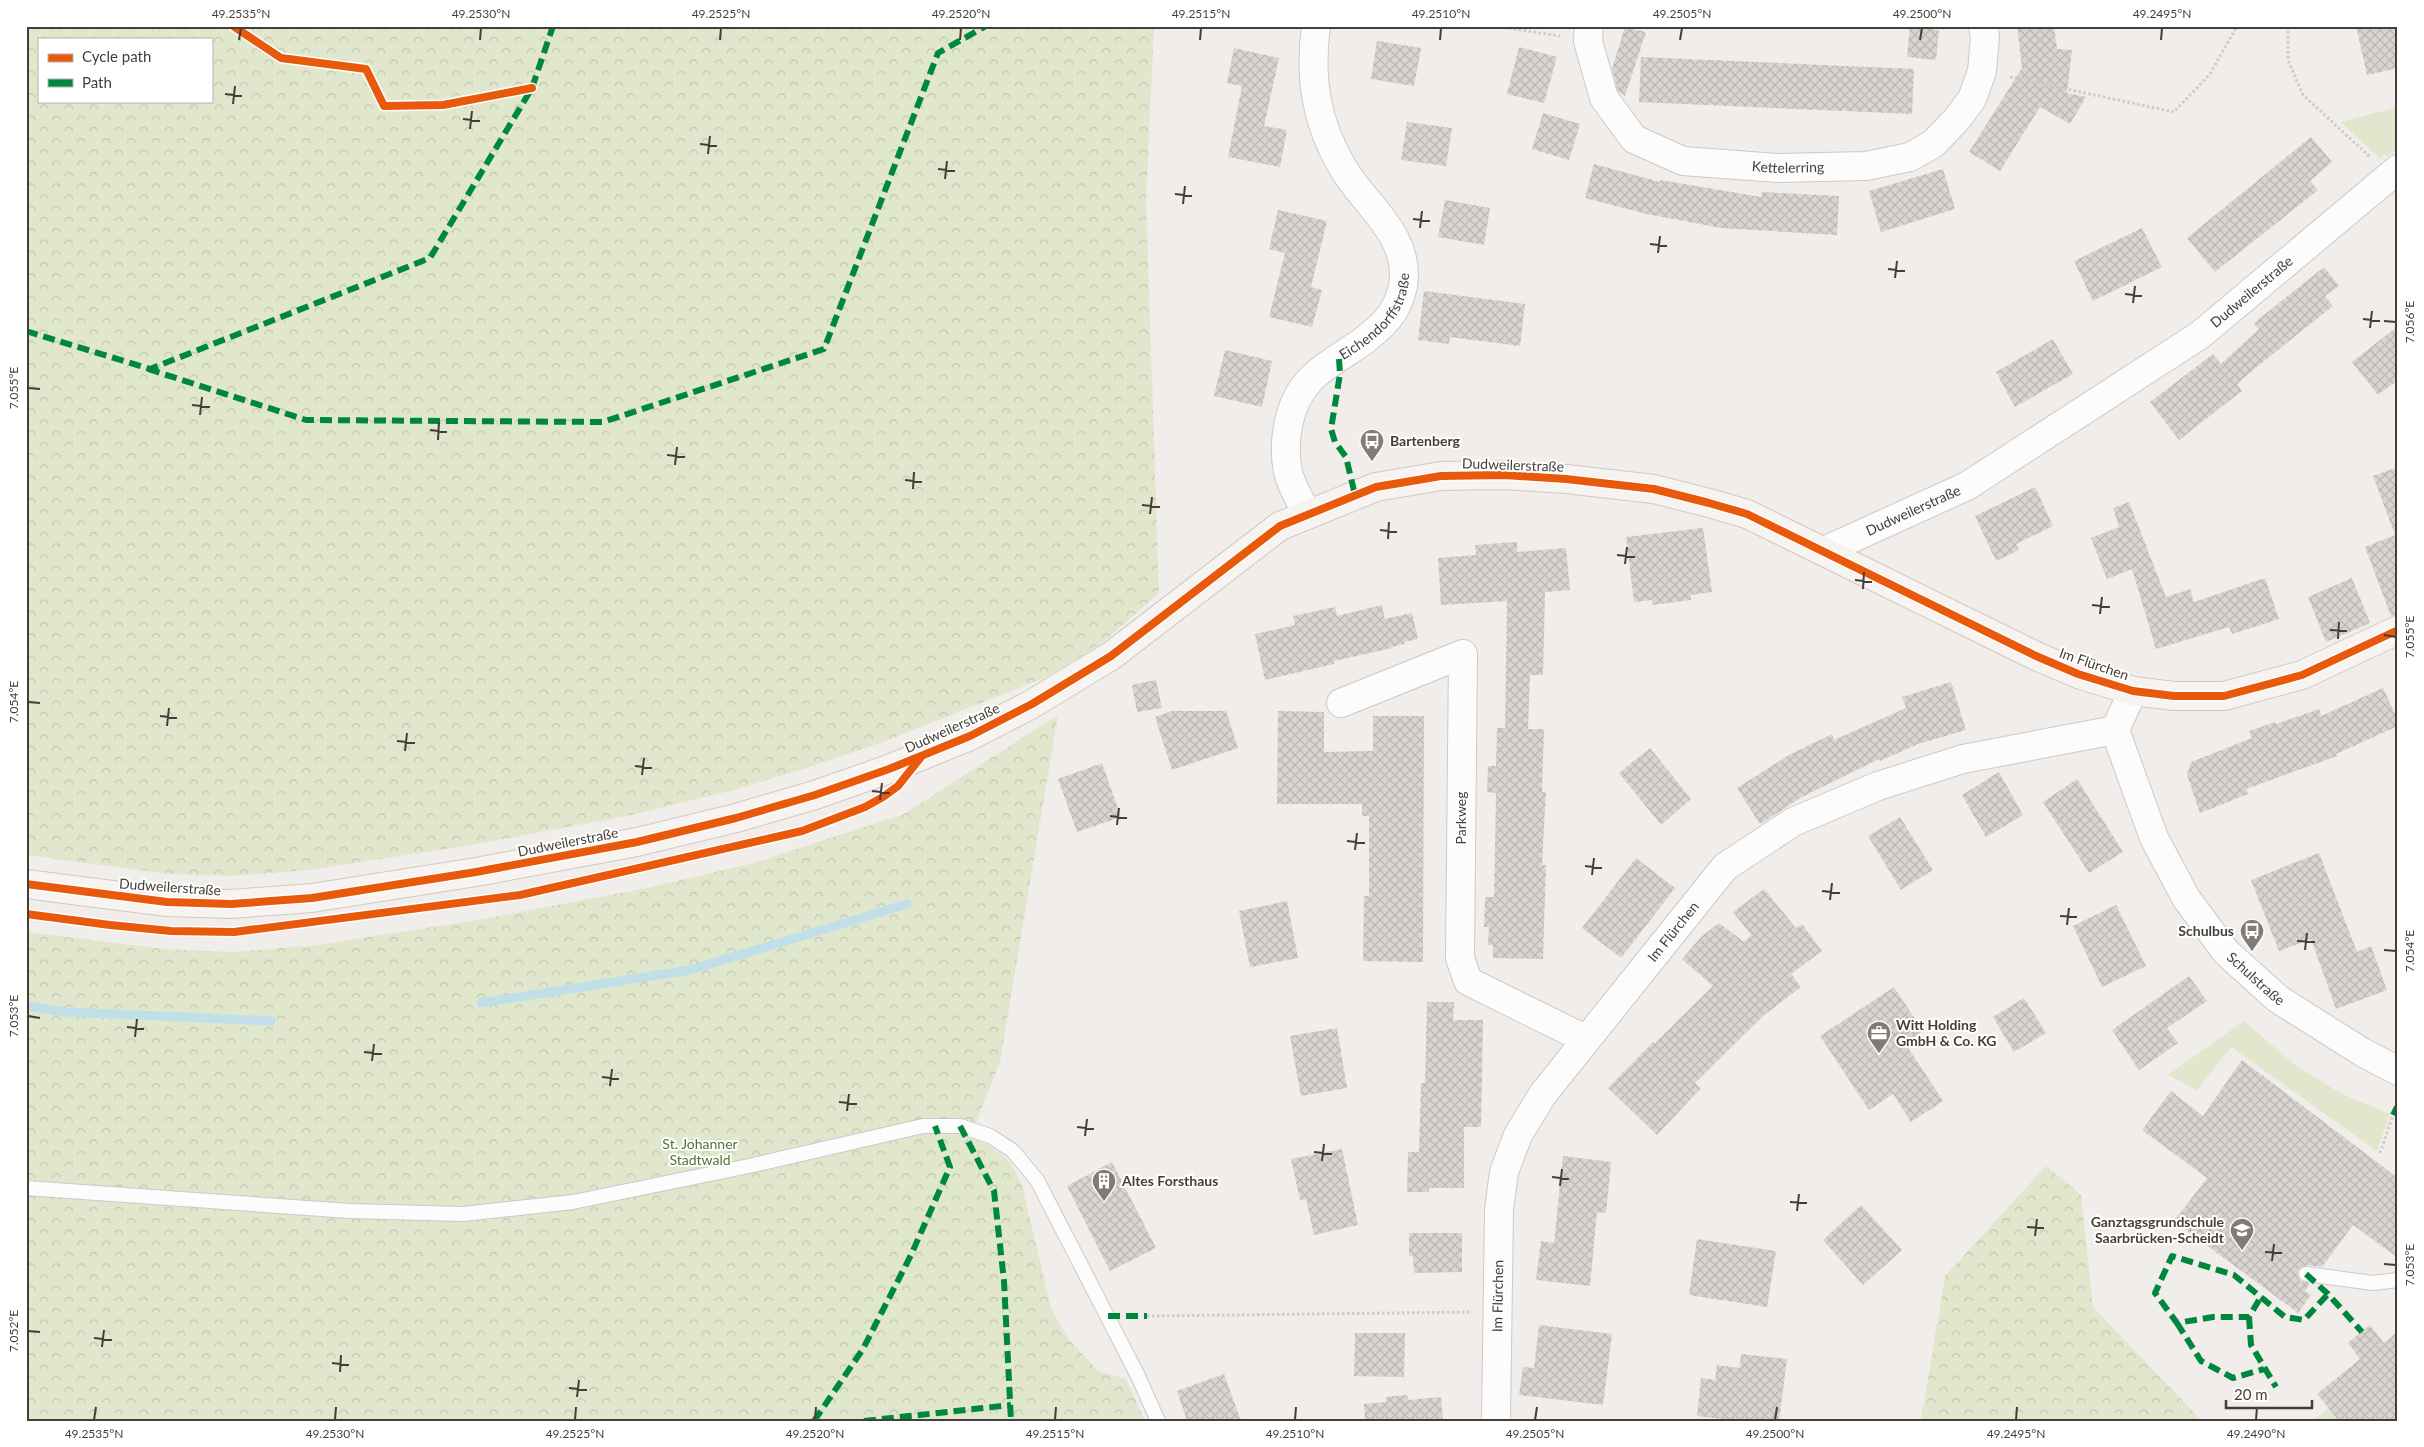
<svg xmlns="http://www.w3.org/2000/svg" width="2424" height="1447" font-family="Lato,sans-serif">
<defs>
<pattern id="forest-crowns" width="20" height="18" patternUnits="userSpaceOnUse" patternTransform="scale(1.25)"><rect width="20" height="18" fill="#e1e7cd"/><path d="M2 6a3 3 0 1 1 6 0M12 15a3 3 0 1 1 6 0" fill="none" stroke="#c2c7b1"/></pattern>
<pattern id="building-cross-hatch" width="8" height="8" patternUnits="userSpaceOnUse" patternTransform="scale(1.25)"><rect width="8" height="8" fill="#d8d5d1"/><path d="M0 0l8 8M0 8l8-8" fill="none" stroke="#bbb8b4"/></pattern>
</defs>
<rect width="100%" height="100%" fill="#f0edea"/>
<g fill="#e1e7cd">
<polygon points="2398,107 2398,148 2387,157 2384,154 2380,159 2341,122"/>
<polygon points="2244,1021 2295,1065 2340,1093 2390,1114 2377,1151 2231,1047 2197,1090 2168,1075"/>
<polygon points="2328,1408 2339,1421 2313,1421"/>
</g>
<g fill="url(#forest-crowns)" fill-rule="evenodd">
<path d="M26,26H1154L1146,200L1159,593L1101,644L1047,677L880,743L806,768L738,789L631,815L472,845L308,870L231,876L169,874L26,855ZM39,39H211V101H39Z"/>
<polygon points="1058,715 1000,1062 971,1136 991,1147 1010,1162 1022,1186 1052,1311 1070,1341 1098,1371 1126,1379 1145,1421 26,1421 26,932 164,949 233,952 317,945 484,919 647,888 757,862 904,814"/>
<polygon points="2046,1166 2081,1195 2093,1307 2202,1421 1921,1421 1945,1276"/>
</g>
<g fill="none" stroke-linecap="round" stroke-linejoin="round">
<g stroke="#c0dfe9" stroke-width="9">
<polyline points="481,1003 690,970 907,904"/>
<polyline points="26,1006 66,1012 271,1021"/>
</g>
</g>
<g fill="url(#building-cross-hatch)">
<polygon points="1910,26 1935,26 1934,30 1939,30 1936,60 1907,57"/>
<polygon points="2017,26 2054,26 2057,49 2072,50 2067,93 2086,97 2070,124 2040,107 2000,171 1969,152 2022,68"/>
<polygon points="2356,26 2398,26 2398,68 2367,75"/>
<polygon points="1625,27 1646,32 1625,96 1618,91 1612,69"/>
<polygon points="1377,41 1421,48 1414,86 1371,79"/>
<polygon points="1519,47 1557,57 1544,103 1507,94"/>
<polygon points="1234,48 1279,58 1264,126 1287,130 1280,167 1228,157 1242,86 1227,83"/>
<polygon points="1641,57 1914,69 1912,114 1845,111 1844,107 1843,111 1639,102"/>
<polygon points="1543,113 1580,124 1569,160 1532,149"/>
<polygon points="1407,122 1452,128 1446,166 1401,160"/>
<polygon points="2311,137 2332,162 2310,181 2318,190 2215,272 2187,238"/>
<polygon points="1594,164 1660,182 1660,180 1761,197 1762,192 1839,196 1837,235 1721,228 1647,214 1585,198"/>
<polygon points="1943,169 1955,209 1881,232 1869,191"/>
<polygon points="1445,200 1490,208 1484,245 1438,237"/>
<polygon points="1278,210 1327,221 1311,287 1322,290 1312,327 1269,317 1285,253 1269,249"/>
<polygon points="2142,228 2162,267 2093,301 2074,261"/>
<polygon points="2324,267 2339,286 2325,296 2333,306 2259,365 2237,384 2242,391 2179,440 2150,402 2213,354 2221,364 2259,329 2254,323"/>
<polygon points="1424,291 1525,304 1520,346 1450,337 1449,344 1418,340"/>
<polygon points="2398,326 2398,380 2378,395 2352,362"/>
<polygon points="2053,339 2073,374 2015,407 1996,372"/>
<polygon points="1225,350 1272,361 1262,407 1214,396"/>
<polygon points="2398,467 2398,615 2391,616 2365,547 2395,535 2373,476"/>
<polygon points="2035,487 2053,526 2016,544 2019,550 1996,561 1975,516"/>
<polygon points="2129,502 2166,597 2190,589 2194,602 2265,578 2279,619 2232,634 2229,627 2156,649 2132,569 2107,579 2091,538 2119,527 2113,508"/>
<polygon points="1703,528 1712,592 1691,595 1691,600 1653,605 1652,600 1634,602 1626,537"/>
<polygon points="1517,542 1517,552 1566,548 1570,590 1545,592 1543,675 1530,675 1528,729 1544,729 1542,792 1546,792 1542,865 1546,865 1543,959 1493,958 1493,945 1488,945 1489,927 1484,927 1485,897 1494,897 1496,793 1487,792 1488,766 1496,766 1497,728 1505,728 1507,601 1441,605 1438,558 1476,555 1475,545"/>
<polygon points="2352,578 2370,623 2326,642 2308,597"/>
<polygon points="1382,605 1385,619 1412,613 1418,639 1404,642 1405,644 1391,647 1392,648 1334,661 1334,664 1265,680 1255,634 1295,625 1293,616 1335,607 1337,616"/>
<polygon points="1156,680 1162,708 1137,712 1132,685"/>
<polygon points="1951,682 1966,730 1918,744 1880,761 1879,759 1802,797 1760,824 1737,788 1789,755 1832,734 1834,740 1906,708 1902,697"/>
<polygon points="2383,688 2398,720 2398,726 2336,754 2337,756 2246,789 2248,794 2200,813 2187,775 2191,762 2252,738 2249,731 2275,722 2276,724 2319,709 2321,716"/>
<polygon points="1172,711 1226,711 1238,748 1172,770 1155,717"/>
<polygon points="1278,711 1324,712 1324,752 1373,751 1373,716 1424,716 1423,962 1363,961 1364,896 1369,896 1369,816 1362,816 1362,804 1277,804"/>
<polygon points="1650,748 1691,799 1661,825 1619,773"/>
<polygon points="1102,763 1121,817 1077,832 1058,779"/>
<polygon points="1999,772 2023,815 1986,837 1962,795"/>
<polygon points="2077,779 2123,852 2089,873 2043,802"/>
<polygon points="1900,817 1933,870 1901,890 1868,836"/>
<polygon points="2319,853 2357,952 2371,946 2387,990 2336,1009 2311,939 2279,951 2251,880"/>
<polygon points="1636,858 1675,888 1621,958 1582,928"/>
<polygon points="1764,889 1796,928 1802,924 1822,951 1791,974 1801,987 1764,1015 1695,1083 1701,1088 1657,1135 1608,1088 1653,1042 1654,1044 1713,986 1682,959 1702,936 1719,923 1744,942 1751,935 1733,912"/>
<polygon points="1287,901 1298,958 1250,967 1239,911"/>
<polygon points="2116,905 2146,966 2102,987 2073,926"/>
<polygon points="2189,976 2207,1001 2167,1028 2178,1043 2139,1070 2112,1030"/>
<polygon points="1894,987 1923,1031 1905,1043 1943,1101 1911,1122 1893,1094 1869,1110 1820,1036"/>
<polygon points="2024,998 2046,1033 2014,1052 1993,1017"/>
<polygon points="1427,1002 1454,1002 1453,1020 1483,1020 1481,1127 1464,1127 1464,1188 1429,1188 1429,1192 1407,1192 1408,1152 1419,1152 1421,1083 1425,1083"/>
<polygon points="1337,1028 1347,1088 1301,1096 1290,1036"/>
<polygon points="2242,1060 2398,1178 2398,1258 2353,1225 2322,1267 2307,1265 2299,1269 2297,1273 2300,1281 2310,1283 2305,1291 2311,1295 2298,1313 2174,1221 2207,1178 2142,1130 2171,1091 2203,1116"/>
<polygon points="1342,1149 1358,1225 1314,1235 1306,1199 1300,1200 1291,1159"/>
<polygon points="1563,1156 1611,1162 1606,1213 1597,1212 1590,1286 1536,1280 1541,1241 1554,1243"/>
<polygon points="1112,1162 1156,1248 1110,1271 1067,1186"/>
<polygon points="1861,1205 1902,1250 1863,1285 1823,1240"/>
<polygon points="1409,1233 1462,1233 1462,1272 1414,1273 1413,1256 1409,1256"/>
<polygon points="1697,1239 1776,1251 1767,1307 1689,1295"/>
<polygon points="1539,1325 1612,1334 1603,1405 1519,1395 1523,1367 1534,1368"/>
<polygon points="2370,1325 2384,1343 2398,1331 2398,1421 2339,1421 2317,1394 2360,1359 2348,1343"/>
<polygon points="1355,1333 1405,1333 1404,1377 1354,1376"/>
<polygon points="1741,1354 1787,1359 1779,1421 1740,1421 1697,1416 1701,1378 1715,1380 1717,1365 1740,1368"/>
<polygon points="1224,1374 1241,1421 1187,1421 1177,1391"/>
<polygon points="1407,1395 1408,1400 1441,1397 1443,1421 1365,1421 1364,1404 1386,1402 1386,1397"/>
</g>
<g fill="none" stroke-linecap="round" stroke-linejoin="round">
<defs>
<g id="lane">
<polyline points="26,1188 350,1211 463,1214 573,1202 749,1166 923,1126 960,1126 990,1136 1013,1151 1037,1180 1138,1376 1158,1421"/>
<polyline points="2306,1274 2373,1283 2398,1280"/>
</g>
<g id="street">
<path id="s1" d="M1589,26L1588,41L1604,98L1634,139L1683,161L1777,168L1866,166L1910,157L1933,144L1957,119L1972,99L1982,71L1985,37L1983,26"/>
<path id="s2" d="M1307,514C1301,501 1291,486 1288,472C1282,442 1288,403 1310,380C1324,365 1345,354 1362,342C1383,326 1398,312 1403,286C1411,235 1366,207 1343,168C1316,123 1309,78 1316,26"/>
<path id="s3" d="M1824,551L1967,486L2200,335L2398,169"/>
<polyline points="1341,703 1463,654 1460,958 1468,981 1585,1039"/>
<path id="s4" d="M2115,730L2154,838L2186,898L2226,952L2278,999L2362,1052L2398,1071"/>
<polyline points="2115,730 2133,691"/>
<path id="s5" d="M1496,1421L1499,1210L1504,1172L1518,1135L1543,1094L1725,867L1793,822L1878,786L1963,759L2115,730"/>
</g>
<polyline id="secondary" points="26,884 167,902 231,904 312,898 476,872 637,842 736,818 815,795 889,769 970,736 1032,704 1111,656 1280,526 1376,487 1441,476 1504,475 1566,479 1654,489 1709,503 1747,514 2036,656 2078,674 2133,691 2174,696 2224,696 2302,675 2398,630"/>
</defs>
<use href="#lane" stroke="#ccc9c7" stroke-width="16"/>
<use href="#street" stroke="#ccc9c7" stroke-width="30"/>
<use href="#secondary" stroke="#d0cac4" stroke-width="30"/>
<g stroke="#cecbc8" stroke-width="3" stroke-dasharray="2.5 2.5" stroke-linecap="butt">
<polyline points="1494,26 1560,36"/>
<polyline points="2288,26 2288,60 2303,95 2370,157"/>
<polyline points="2010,77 2174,112 2210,74 2237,26"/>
<polyline points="2380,1153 2393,1115"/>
<polyline points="1147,1316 1471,1312"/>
</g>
<use href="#lane" stroke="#fdfcfc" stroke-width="14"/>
<use href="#street" stroke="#fdfcfc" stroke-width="28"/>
<use href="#secondary" stroke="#f6f3f0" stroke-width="28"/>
<g stroke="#00873e" stroke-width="6" stroke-dasharray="12 6" stroke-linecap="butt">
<polyline points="26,331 150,369 430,258 532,88 553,26"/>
<polyline points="1339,359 1340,374 1331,429 1335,442 1346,457 1355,495"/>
<polyline points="148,369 306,420 603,422 824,349 938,53 986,26"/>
<polyline points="2393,1115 2397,1107"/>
<polyline points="960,1126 994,1191 1004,1281 1011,1421"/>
<polyline points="2306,1274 2328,1294 2362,1332"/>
<polyline points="2259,1300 2249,1317 2213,1317 2177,1323 2155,1293 2172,1256 2234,1275 2285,1317 2304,1320 2328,1294"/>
<polyline points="1108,1316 1147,1316"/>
<polyline points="2249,1317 2251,1345 2276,1387"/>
<polyline points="2177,1323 2201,1361 2233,1378 2264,1369"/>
<polyline points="814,1421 863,1349 911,1255 950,1167 935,1126"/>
<polyline points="864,1421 1011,1405"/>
</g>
<defs>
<g id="cycleway">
<polyline points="233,26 281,58 366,69 384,106 443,105 532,88"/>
<polyline points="26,884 167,902 231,904 312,898 476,872 637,842 736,818 815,795 889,769 970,736 1032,704 1111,656 1280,526 1376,487 1441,476 1504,475 1566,479 1654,489 1709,503 1747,514 2036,656 2078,674 2133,691 2174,696 2224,696 2302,675 2398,630"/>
<polyline points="26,914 110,925 171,931 234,932 520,895 802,831 865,807 883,797 898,786 921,757"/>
</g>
</defs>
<use href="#cycleway" stroke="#fff" stroke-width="11"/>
<use href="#cycleway" stroke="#e8590c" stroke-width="8"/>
</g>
<path fill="none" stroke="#453e38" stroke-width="2" d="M239,40L241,28M480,40L481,28M720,40L721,28M960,40L961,28M1200,40L1201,28M1440,40L1441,28M1680,40L1682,28M1920,40L1922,28M2161,40L2162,28M225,94L242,96M233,104L235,86M463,119L480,121M470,129L472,111M700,144L717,146M708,154L710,136M938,169L955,171M945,179L947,161M1175,194L1192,196M1183,204L1185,186M1413,219L1430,221M1420,228L1422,211M1650,244L1667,246M1658,253L1660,236M1888,269L1905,271M1895,278L1897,261M2125,294L2142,296M2133,303L2135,286M2363,319L2380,321M2384,321L2396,322M2370,328L2372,311M28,388L40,389M192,405L210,407M200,415L202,397M430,430L447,432M438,440L439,422M667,455L685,457M675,465L677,447M905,480L922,482M913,489L914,472M1142,505L1160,507M1150,514L1152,497M1380,530L1397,532M1388,539L1389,522M1617,555L1635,557M1625,564L1627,547M1855,580L1872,582M1863,589L1864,572M2092,605L2110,607M2100,614L2102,597M2330,630L2347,631M2384,635L2396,637M2338,639L2339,622M28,702L40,703M160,716L177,718M167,726L169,708M397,741L415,743M405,751L407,733M635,766L652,768M642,775L644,758M872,791L890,793M880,800L882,783M1110,816L1127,818M1117,825L1119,808M1347,841L1365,843M1355,850L1357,833M1585,866L1602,868M1592,875L1594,858M1822,891L1840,893M1830,900L1832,883M2060,916L2077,917M2067,925L2069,908M2297,941L2315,942M2305,950L2307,933M2384,950L2396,951M28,1016L40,1018M127,1027L144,1029M135,1037L137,1019M364,1052L382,1054M372,1061L374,1044M602,1077L619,1079M610,1086L612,1069M839,1102L857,1104M847,1111L849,1094M1077,1127L1094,1129M1085,1136L1087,1119M1314,1152L1332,1154M1322,1161L1324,1144M1552,1177L1569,1179M1560,1186L1562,1169M1790,1202L1807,1203M1797,1211L1799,1194M2027,1227L2044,1228M2035,1236L2037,1219M2265,1252L2282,1253M2272,1261L2274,1244M2384,1264L2396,1265M28,1331L40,1332M94,1338L112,1340M102,1347L104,1330M332,1363L349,1365M340,1372L341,1355M569,1388L587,1390M577,1397L579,1380M94,1420L96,1407M335,1420L336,1407M575,1420L576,1407M815,1420L816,1407M1055,1420L1056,1407M1295,1420L1296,1407M1535,1420L1537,1407M1775,1420L1777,1407M2016,1420L2017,1407M2256,1420L2257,1407"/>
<defs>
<symbol id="bus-pin" viewBox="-11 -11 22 30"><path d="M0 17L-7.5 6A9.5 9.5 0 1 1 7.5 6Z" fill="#817b76" stroke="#fff"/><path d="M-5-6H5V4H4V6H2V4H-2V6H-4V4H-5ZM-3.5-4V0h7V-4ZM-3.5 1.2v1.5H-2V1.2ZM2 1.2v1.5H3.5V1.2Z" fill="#fff"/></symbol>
<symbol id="office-pin" viewBox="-11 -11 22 30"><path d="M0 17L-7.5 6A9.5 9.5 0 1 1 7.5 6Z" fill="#817b76" stroke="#fff"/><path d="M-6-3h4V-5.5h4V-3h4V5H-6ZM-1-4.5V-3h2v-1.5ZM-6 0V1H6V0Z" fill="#fff"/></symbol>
<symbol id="building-pin" viewBox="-11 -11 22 30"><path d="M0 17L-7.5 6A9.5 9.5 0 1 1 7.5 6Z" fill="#817b76" stroke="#fff"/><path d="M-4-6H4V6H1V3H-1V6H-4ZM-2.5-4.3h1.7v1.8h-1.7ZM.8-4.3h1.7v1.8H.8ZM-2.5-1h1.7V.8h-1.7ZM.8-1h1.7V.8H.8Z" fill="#fff"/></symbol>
<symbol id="school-pin" viewBox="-11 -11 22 30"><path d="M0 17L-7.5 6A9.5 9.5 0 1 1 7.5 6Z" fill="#817b76" stroke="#fff"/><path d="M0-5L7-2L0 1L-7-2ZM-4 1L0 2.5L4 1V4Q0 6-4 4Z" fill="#fff"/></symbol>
</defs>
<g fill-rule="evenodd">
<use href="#bus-pin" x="1358" y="427" width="28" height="38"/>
<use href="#bus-pin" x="2238" y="917" width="28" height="38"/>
<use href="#office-pin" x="1865" y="1019" width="28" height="38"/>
<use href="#building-pin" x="1090" y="1167" width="28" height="38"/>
<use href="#school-pin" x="2228" y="1216" width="28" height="38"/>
</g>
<g text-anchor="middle" stroke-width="4" stroke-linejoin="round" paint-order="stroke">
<g font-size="14" fill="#453e38" stroke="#fff">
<text dy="5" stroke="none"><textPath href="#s1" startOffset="284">Kettelerring</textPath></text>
<text dy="5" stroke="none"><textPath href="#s3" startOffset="502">Dudweilerstraße</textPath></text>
<text dy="5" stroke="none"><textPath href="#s2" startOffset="238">Eichendorffstraße</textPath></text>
<text transform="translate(1513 465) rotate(2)" y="5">Dudweilerstraße</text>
<text dy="5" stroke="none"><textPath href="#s3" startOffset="98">Dudweilerstraße</textPath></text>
<text transform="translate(2094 664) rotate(19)" y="5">Im Flürchen</text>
<text transform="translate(952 728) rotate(-24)" y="5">Dudweilerstraße</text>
<text transform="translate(1461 818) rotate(-90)" y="5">Parkweg</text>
<text transform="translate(568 842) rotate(-11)" y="5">Dudweilerstraße</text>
<text transform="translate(170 887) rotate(4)" y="5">Dudweilerstraße</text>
<text dy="5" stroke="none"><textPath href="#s5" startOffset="545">Im Flürchen</textPath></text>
<text dy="5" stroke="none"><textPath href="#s4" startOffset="290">Schulstraße</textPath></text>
<text dy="5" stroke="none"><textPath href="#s5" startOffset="125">Im Flürchen</textPath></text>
</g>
<g font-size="14" font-weight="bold" fill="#453e38" stroke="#fff" text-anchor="start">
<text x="1390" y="446">Bartenberg</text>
<text x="2234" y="936" text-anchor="end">Schulbus</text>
<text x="1896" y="1030">Witt Holding<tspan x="1896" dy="16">GmbH &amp; Co. KG</tspan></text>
<text x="1122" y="1186">Altes Forsthaus</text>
<text x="2224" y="1227" text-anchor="end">Ganztagsgrundschule<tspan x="2224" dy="16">Saarbrücken-Scheidt</tspan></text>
</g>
<g font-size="14" fill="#537031" stroke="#fff">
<text x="700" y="1149">St. Johanner<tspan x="700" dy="16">Stadtwald</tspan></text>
</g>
</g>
<rect width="2424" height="1447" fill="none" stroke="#ffffff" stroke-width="55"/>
<rect x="38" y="38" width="175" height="65" fill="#ffffff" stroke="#b5b2af"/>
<rect x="48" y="54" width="25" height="8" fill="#e8590c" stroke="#b5b2af"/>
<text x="82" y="62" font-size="15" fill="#453e38">Cycle path</text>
<rect x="48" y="79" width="25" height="8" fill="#00873e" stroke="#b5b2af"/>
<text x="82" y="88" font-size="15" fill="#453e38">Path</text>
<path d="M2226 1400v8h86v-8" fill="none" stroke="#453e38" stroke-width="2.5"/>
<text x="2234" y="1400" font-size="15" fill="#453e38" stroke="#ffffff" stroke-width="4" paint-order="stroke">20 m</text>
<rect x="28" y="28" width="2368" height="1392" fill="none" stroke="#453e38" stroke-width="2"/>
<g font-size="12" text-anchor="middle" fill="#453e38">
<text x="241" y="18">49.2535°N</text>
<text x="481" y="18">49.2530°N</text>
<text x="721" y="18">49.2525°N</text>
<text x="961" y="18">49.2520°N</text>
<text x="1201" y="18">49.2515°N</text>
<text x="1441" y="18">49.2510°N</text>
<text x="1682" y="18">49.2505°N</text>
<text x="1922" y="18">49.2500°N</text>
<text x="2162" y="18">49.2495°N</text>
<text transform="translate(2410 322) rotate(-90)" y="4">7.056°E</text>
<text transform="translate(14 388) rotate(-90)" y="4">7.055°E</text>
<text transform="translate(2410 637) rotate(-90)" y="4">7.055°E</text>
<text transform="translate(14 702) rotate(-90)" y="4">7.054°E</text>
<text transform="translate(2410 951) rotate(-90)" y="4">7.054°E</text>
<text transform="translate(14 1016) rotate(-90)" y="4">7.053°E</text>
<text transform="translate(2410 1265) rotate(-90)" y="4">7.053°E</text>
<text transform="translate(14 1331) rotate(-90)" y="4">7.052°E</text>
<text x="94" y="1438">49.2535°N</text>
<text x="335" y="1438">49.2530°N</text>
<text x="575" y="1438">49.2525°N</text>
<text x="815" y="1438">49.2520°N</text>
<text x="1055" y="1438">49.2515°N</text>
<text x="1295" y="1438">49.2510°N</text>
<text x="1535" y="1438">49.2505°N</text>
<text x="1775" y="1438">49.2500°N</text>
<text x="2016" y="1438">49.2495°N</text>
<text x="2256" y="1438">49.2490°N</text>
</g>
</svg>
